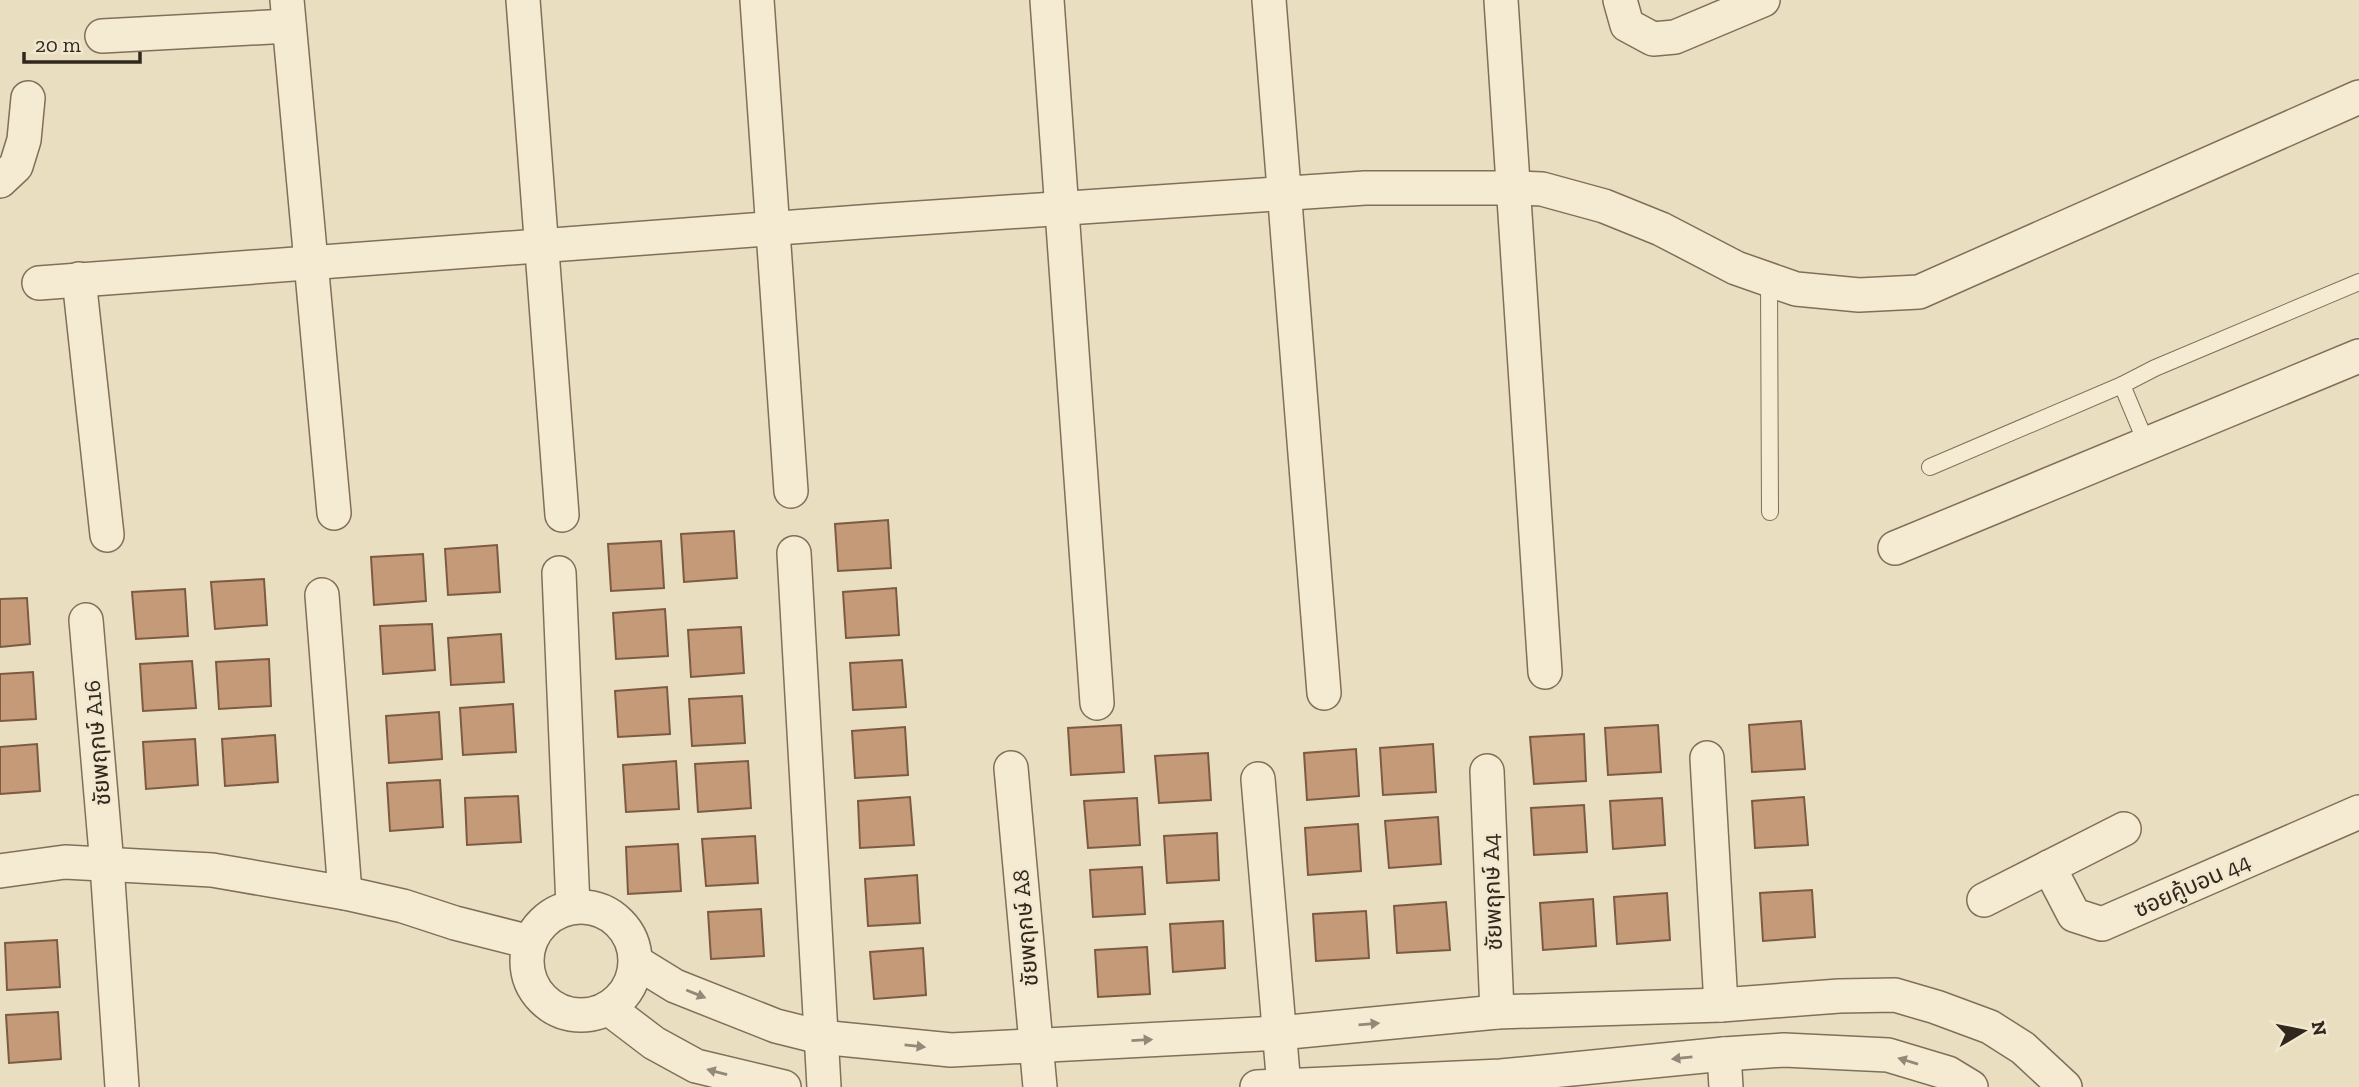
<svg xmlns="http://www.w3.org/2000/svg" width="2359" height="1087" font-family="'Zilla Slab','Noto Sans Thai',serif">
<rect width="100%" height="100%" fill="#e9dec0"/>
<g fill="#c49a79" stroke="#7d5b42" stroke-width="2">
<polygon points="888,520 891,568 838,571 835,524"/>
<polygon points="734,531 737,578 684,582 681,534"/>
<polygon points="661,541 664,588 611,591 608,544"/>
<polygon points="497,545 500,592 448,595 445,549"/>
<polygon points="423,554 426,601 374,605 371,557"/>
<polygon points="264,579 267,625 215,629 211,582"/>
<polygon points="896,588 899,635 846,638 843,592"/>
<polygon points="185,589 188,636 136,639 132,592"/>
<polygon points="27,598 30,644 0,647 0,599"/>
<polygon points="665,609 668,656 616,659 613,613"/>
<polygon points="432,624 435,670 383,674 380,626"/>
<polygon points="741,627 744,673 691,677 688,630"/>
<polygon points="501,634 504,682 451,685 448,638"/>
<polygon points="269,659 271,706 219,709 216,662"/>
<polygon points="902,660 906,707 853,710 850,663"/>
<polygon points="192,661 196,708 143,711 140,664"/>
<polygon points="33,672 36,719 0,721 0,674"/>
<polygon points="667,687 670,734 618,737 615,691"/>
<polygon points="742,696 745,743 692,746 689,699"/>
<polygon points="513,704 516,752 463,755 460,708"/>
<polygon points="439,712 442,759 389,763 386,716"/>
<polygon points="1801,721 1805,769 1752,772 1749,725"/>
<polygon points="1121,725 1124,772 1071,775 1068,728"/>
<polygon points="1658,725 1661,772 1608,775 1605,728"/>
<polygon points="905,727 908,775 855,778 852,731"/>
<polygon points="1584,734 1586,781 1534,784 1530,737"/>
<polygon points="275,735 278,782 225,786 222,739"/>
<polygon points="195,739 198,785 146,789 143,742"/>
<polygon points="37,744 40,791 0,794 0,747"/>
<polygon points="1433,744 1436,792 1383,795 1380,748"/>
<polygon points="1356,749 1359,796 1307,800 1304,753"/>
<polygon points="1208,753 1211,800 1159,803 1155,756"/>
<polygon points="676,761 679,809 626,812 623,765"/>
<polygon points="748,761 751,808 698,812 695,764"/>
<polygon points="440,780 443,827 390,831 387,783"/>
<polygon points="518,796 521,842 467,845 465,798"/>
<polygon points="910,797 914,845 860,848 858,801"/>
<polygon points="1804,797 1808,845 1755,848 1752,801"/>
<polygon points="1137,798 1140,845 1088,848 1084,801"/>
<polygon points="1662,798 1665,845 1613,849 1610,801"/>
<polygon points="1584,805 1587,852 1534,855 1531,808"/>
<polygon points="1438,817 1441,864 1389,868 1385,821"/>
<polygon points="1358,824 1361,871 1308,875 1305,828"/>
<polygon points="1217,833 1219,880 1167,883 1164,836"/>
<polygon points="755,836 758,883 706,886 702,839"/>
<polygon points="678,844 681,891 628,894 626,847"/>
<polygon points="1142,867 1145,914 1093,917 1090,870"/>
<polygon points="917,875 920,923 868,926 865,879"/>
<polygon points="1812,890 1815,937 1763,941 1760,893"/>
<polygon points="1667,893 1670,940 1617,944 1614,897"/>
<polygon points="1593,899 1596,946 1543,950 1540,903"/>
<polygon points="1446,902 1450,950 1397,953 1394,906"/>
<polygon points="761,909 764,956 711,959 708,912"/>
<polygon points="1366,911 1369,958 1316,961 1313,914"/>
<polygon points="1223,921 1225,968 1173,972 1170,924"/>
<polygon points="57,940 60,987 7,990 5,943"/>
<polygon points="1147,947 1150,994 1098,997 1095,950"/>
<polygon points="923,948 926,995 874,999 870,952"/>
<polygon points="58,1012 61,1059 9,1063 6,1015"/>
</g>
<g fill="none" stroke-linecap="round" stroke-linejoin="round">
<defs>
<g id="service">
<polyline points="1769,280 1770,512"/>
<polyline points="2147,445 2122,385 2155,368 2359,282"/>
<polyline points="1930,467 2122,385"/>
</g>
<g id="minor">
<polyline points="287,0 334,513"/>
<polyline points="523,0 562,515"/>
<polyline points="757,0 791,491"/>
<polyline points="1047,0 1097,703"/>
<polyline points="1269,0 1324,693"/>
<polyline points="1501,0 1545,672"/>
<polyline points="1620,0 1627,25 1653,39 1675,37 1763,0"/>
<polyline points="102,36 289,26"/>
<polyline points="0,181 16,166 24,140 28,98"/>
<polyline points="79,279 107,535"/>
<polyline points="39,283 874,221 1365,188 1514,188 1542,189 1604,206 1661,229 1736,268 1796,289 1859,295 1919,292 2359,97"/>
<polyline points="1895,548 2359,356"/>
<polyline points="794,553 824,1087"/>
<polyline points="559,573 573,907"/>
<polyline points="322,595 345,893"/>
<polyline points="86,620 107,865 122,1087"/>
<polyline points="1707,758 1721,1005"/>
<polyline points="1011,768 1040,1087"/>
<polyline points="1487,771 1497,1012"/>
<polyline points="1258,779 1284,1087"/>
<polyline points="2049,867 2074,915 2102,924 2359,812"/>
<polyline points="0,871 65,862 212,870 345,893 403,906 455,923 530,942"/>
<polyline points="1984,900 2124,829"/>
<circle cx="581" cy="961" r="54"/>
<polyline points="636,962 675,986 776,1026 820,1037 951,1050 1279,1033 1497,1012 1721,1005 1839,996 1895,995 1936,1007 1990,1027 2023,1048 2065,1087"/>
<polyline points="608,1008 654,1043 696,1066 784,1087"/>
<polyline points="1724,1054 1726,1087"/>
<polyline points="1257,1087 1501,1076 1724,1054 1784,1050 1888,1055 1948,1073 1971,1087"/>
</g>
</defs>
<use href="#service" stroke="#806f5a" stroke-width="18"/>
<use href="#minor" stroke="#806f5a" stroke-width="36"/>
<use href="#service" stroke="#f5ebd2" stroke-width="16"/>
<use href="#minor" stroke="#f5ebd2" stroke-width="33"/>
</g>
<defs><path id="oneway-solid" d="M-6-.8H1V-3.2L6.5 0L1 3.2V.8H-6Z" transform="scale(1.75)"/></defs>
<g fill="#938978">
<use href="#oneway-solid" transform="translate(696 994) rotate(22)"/>
<use href="#oneway-solid" transform="translate(1369 1024) rotate(-5)"/>
<use href="#oneway-solid" transform="translate(1142 1040) rotate(-3)"/>
<use href="#oneway-solid" transform="translate(915 1046) rotate(6)"/>
<use href="#oneway-solid" transform="translate(1682 1058) rotate(174)"/>
<use href="#oneway-solid" transform="translate(1908 1061) rotate(-163)"/>
<use href="#oneway-solid" transform="translate(717 1072) rotate(-165)"/>
</g>
<g text-anchor="middle" stroke-width="5" stroke-linejoin="round" paint-order="stroke">
<g font-size="23" fill="#31271d" stroke="#f1e8cf">
<text transform="translate(97 743) rotate(-95)" y="8">ชัยพฤกษ์ A16</text>
<text transform="translate(2192 885) rotate(-24)" y="8">ซอยคู้บอน 44</text>
<text transform="translate(1492 892) rotate(-92)" y="8">ชัยพฤกษ์ A4</text>
<text transform="translate(1025 928) rotate(-95)" y="8">ชัยพฤกษ์ A8</text>
</g>
</g>
<g transform="translate(2303 1031) rotate(80)" stroke="#f1e8cf" stroke-width="5" paint-order="stroke">
<path d="M0-5L12 26L0 18L-12 26Z" fill="#31271d"/>
<text y="-10" font-size="19" font-weight="bold" text-anchor="middle" fill="#31271d">N</text>
</g>
<path d="M24 52v10h116v-10" fill="none" stroke="#31271d" stroke-width="3.5"/>
<text x="35" y="52" font-size="21" fill="#31271d" stroke="#f1e8cf" stroke-width="5" paint-order="stroke">20 m</text>
</svg>
